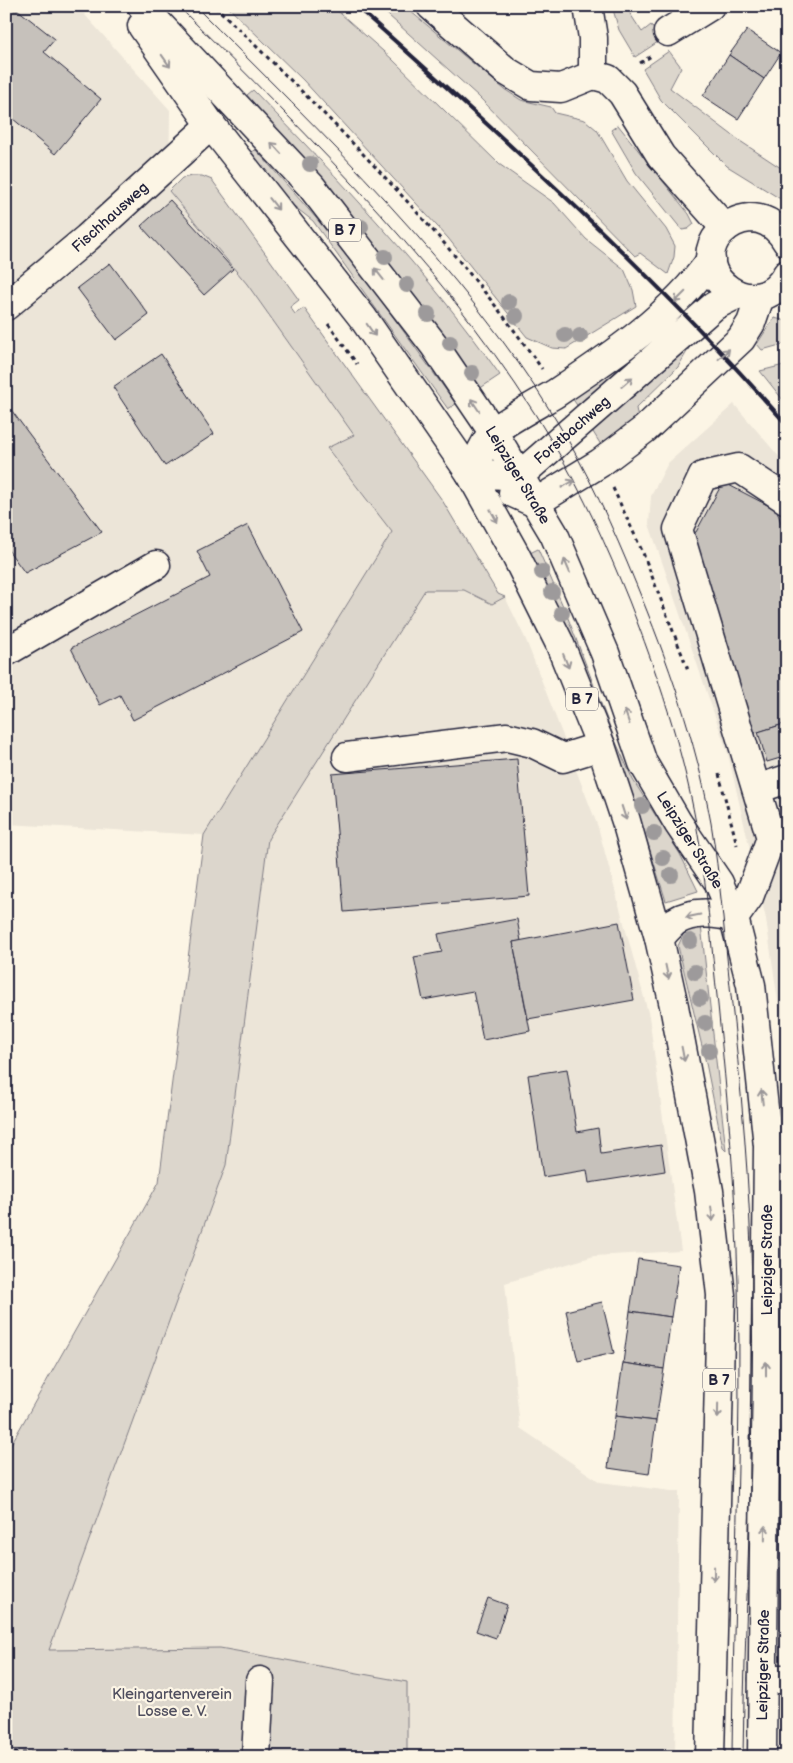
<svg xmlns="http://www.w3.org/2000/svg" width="793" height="1763" font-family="'Balsamiq Sans',sans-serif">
<rect width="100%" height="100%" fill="#fcf5e5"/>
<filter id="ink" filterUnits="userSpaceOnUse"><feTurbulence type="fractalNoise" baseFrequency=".02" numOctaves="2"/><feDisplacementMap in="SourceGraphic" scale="10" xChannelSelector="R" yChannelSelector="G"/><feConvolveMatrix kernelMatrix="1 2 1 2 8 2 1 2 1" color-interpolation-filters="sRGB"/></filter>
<g filter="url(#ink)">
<g fill="#ece5d8">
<polygon points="6,6 77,6 170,110 169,191 247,284 354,435 327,449 392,532 204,835 6,824"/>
<polygon points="734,404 787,466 787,1064 766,919 728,754 649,524 651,496 668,463"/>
<polygon points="445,588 464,590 492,604 505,597 526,640 598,827 649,1016 681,1251 594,1256 505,1283 520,1428 600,1482 679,1492 675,1757 407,1757 407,1682 48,1650 226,1165 268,839 425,590"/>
</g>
<g fill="#dcd6cc" stroke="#7f7c84">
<polygon points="227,6 332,6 392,59 499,164 554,203 586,239 624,269 633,290 636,306 566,349 552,348 527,337 448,238 303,80"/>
<polygon points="378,6 404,6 504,89 521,100 551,107 555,113 585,120 597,130 627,181 666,229 675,246 674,257 668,274 640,253 635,256 479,97"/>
<polygon points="612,6 625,6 642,32 651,25 661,40 635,57 619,30"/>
<polygon points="669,51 681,67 670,88 740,141 787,172 787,203 727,166 661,100 643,69"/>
<path d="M253,90C341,181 427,271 500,375L479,389L296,152L247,95Z"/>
<polygon points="618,125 689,214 694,224 688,229 682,230 636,173 611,130"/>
<polygon points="256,150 316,218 373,289 456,404 448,409 313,221 281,196 250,155 250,152"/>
<polygon points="192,176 202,176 212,180 299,300 290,307 295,314 304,308 442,500 498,594 505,597 492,604 464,590 425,590 268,839 226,1165 49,1650 220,1648 407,1682 407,1757 6,1757 6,1453 159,1182 204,835 392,532 327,448 354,435 247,284 169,191 182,178"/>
<polygon points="774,318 787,321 787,343 762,350 757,344"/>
<polygon points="692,343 678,367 636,408 638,419 601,445 590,427"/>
<polygon points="633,359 581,411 572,398"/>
<polygon points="784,365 787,367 787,405 760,371"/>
<polygon points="538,549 566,613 615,740 633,780 680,854 698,891 666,901 628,781 583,667 526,555"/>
<polygon points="701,925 726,1151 723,1148 706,1063 678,946 684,933"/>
</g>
<g fill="#c6c1bb" stroke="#22223b">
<polygon points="6,6 13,6 55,39 44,52 101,99 55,154 6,113 6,100 11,95 6,91"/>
<polygon points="747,30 781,53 764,79 729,55"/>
<polygon points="729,55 764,79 738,119 703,96"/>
<polygon points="170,200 233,269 204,295 141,226"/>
<polygon points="110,263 149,315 116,340 77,288"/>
<polygon points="161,354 214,434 165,466 113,387"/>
<polygon points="6,403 102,532 25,573 6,547"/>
<polygon points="723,482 773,508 776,507 787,542 787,723 752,734 689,535 696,532"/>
<polygon points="248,525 303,632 133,720 120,695 100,705 71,648 210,577 197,551"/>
<polygon points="787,723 787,756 767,762 758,732"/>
<polygon points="517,759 529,896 344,912 332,774"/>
<polygon points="517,919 521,941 513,942 530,1031 483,1040 473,991 423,1000 414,957 442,952 438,934"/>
<polygon points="619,922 634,1000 528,1019 513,942"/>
<polygon points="567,1069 577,1132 598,1128 601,1154 661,1145 665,1171 589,1183 587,1170 543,1177 528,1075"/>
<polygon points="638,1259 679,1265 671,1317 630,1311"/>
<polygon points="602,1302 614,1353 578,1361 566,1311"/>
<polygon points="630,1311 671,1317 664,1369 623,1363"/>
<polygon points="623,1363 664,1369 656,1421 615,1416"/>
<polygon points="615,1416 656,1421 649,1474 608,1468"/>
<polygon points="488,1598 507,1605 496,1638 476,1631"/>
</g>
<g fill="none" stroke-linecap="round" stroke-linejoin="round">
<defs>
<g id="minor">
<polyline points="431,6 506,71 531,86 561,88 593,75"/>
<polyline points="588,6 593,38 593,75"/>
<polyline points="668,32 710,6"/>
<polyline points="593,75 608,79 622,93 661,156 725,228"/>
<path d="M787,242C779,228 767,218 750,218C738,219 728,224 720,233C684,274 757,329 787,274"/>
<path d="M711,260C671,316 613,355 556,393C543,401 499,425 492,433C483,445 477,461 470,473L519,476L714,306L736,295"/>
<polyline points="6,306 87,238 211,125"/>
<polyline points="513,493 535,503 600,463 645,429 741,339 751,323 760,297"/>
<polyline points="6,652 156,565"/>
<polyline points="347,757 507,737 532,743 563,758 601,746"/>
<polyline points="757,789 787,779"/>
<polyline points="734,918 749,897 771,838 678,529 703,476 739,468 787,500"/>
<polyline points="763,1679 787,1679"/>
<polyline points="256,1757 260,1681"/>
</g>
<g id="major">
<polyline points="142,6 311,186 434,345 493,432 554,534 605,653 643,763 678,823 719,883 734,918 751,985 768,1146 762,1757"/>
<polyline points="142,26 211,125 363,318 470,473 514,552 559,642 601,746 626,821 659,938 674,1006 709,1191 721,1295 710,1757"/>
<path d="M659,938C665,933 670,925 676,921C692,911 717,912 734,918"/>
</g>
</defs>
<use href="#minor" stroke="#22223b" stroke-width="31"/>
<use href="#major" stroke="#22223b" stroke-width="31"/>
<g stroke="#22223b" stroke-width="3" stroke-dasharray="4 4" stroke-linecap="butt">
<path d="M215,6C331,119 449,235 542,369"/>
<polyline points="640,63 653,55"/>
<polyline points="328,324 357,364"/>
<polyline points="613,488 643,553 688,670"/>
<polyline points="719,774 737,845"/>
<polyline points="6,1752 95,1757"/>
</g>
<use href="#minor" stroke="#fcf5e5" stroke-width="28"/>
<use href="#major" stroke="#fcf5e5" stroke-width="28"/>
<g stroke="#22223b" stroke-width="1">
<path d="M178,6C314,141 456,279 554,445C584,495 607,547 629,601C657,673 682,746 696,823C707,883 711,944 718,1005C727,1097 736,1190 738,1284C742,1441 733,1599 732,1757"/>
<path d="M195,6C321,132 463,268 556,420C588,472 613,528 636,584C668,661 696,741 711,823C720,877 724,932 730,986C741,1085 750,1185 752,1284C755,1442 745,1599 743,1757"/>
</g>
<path stroke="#22223b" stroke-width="4" d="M356,6C505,139 655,274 787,425"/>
</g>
<g fill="#9d9a9b">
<circle cx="310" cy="164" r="8"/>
<circle cx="361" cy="227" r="8"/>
<circle cx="385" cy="257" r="8"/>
<circle cx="407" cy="285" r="8"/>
<circle cx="509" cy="302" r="8"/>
<circle cx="428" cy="314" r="8"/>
<circle cx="516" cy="316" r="8"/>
<circle cx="565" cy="335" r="8"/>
<circle cx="580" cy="336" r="8"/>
<circle cx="450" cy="343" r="8"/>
<circle cx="472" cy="373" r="8"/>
<circle cx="542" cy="572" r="8"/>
<circle cx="552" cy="592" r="8"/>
<circle cx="562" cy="613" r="8"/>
<circle cx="642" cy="806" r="8"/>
<circle cx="654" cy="833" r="8"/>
<circle cx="663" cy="858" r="8"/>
<circle cx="671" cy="875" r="8"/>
<circle cx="690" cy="941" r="8"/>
<circle cx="695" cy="972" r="8"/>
<circle cx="700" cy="998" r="8"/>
<circle cx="705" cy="1023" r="8"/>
<circle cx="709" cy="1051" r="8"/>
</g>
<defs><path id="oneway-shaft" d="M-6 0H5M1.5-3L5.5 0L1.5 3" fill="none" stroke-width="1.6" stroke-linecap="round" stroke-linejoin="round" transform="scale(1.25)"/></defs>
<g stroke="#9a9698">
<use href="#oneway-shaft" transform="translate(166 61) rotate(55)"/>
<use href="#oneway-shaft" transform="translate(276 148) rotate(-133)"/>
<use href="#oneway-shaft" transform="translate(274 204) rotate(52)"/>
<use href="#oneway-shaft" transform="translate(379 274) rotate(-128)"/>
<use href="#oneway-shaft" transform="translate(680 297) rotate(135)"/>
<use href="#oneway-shaft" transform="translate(371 330) rotate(55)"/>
<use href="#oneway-shaft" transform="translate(724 354) rotate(-43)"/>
<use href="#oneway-shaft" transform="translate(627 382) rotate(-41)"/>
<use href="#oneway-shaft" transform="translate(475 405) rotate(-124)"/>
<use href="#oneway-shaft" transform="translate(568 484) rotate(-30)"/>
<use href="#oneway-shaft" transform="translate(494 516) rotate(61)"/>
<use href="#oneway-shaft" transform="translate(567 566) rotate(-113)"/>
<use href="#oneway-shaft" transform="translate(566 661) rotate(68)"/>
<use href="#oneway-shaft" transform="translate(627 717) rotate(-109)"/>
<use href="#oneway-shaft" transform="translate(624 813) rotate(72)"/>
<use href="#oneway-shaft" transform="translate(693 916) rotate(169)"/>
<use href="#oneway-shaft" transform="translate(667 972) rotate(78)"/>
<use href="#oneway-shaft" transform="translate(683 1054) rotate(79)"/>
<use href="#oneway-shaft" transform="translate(762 1097) rotate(-96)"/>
<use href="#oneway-shaft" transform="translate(712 1214) rotate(83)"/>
<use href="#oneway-shaft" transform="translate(766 1369) rotate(-90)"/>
<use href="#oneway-shaft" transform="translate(718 1411) rotate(91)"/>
<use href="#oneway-shaft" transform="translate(765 1533) rotate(-89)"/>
<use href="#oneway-shaft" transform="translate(714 1574) rotate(91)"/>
</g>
</g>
<g text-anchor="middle" stroke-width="4.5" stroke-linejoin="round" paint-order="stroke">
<g fill="#fcf5e5" stroke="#63616e" stroke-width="1">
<rect x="329" y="218.5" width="32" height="23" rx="4"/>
<rect x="566" y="687.5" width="32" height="23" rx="4"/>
<rect x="703" y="1368.5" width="32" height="23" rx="4"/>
</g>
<g font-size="14" font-weight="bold" fill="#22223b">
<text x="345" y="235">B 7</text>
<text x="582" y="704">B 7</text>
<text x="719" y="1385">B 7</text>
</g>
<g font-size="15" fill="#22223b" stroke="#fcf5e5">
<text transform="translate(110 217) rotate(-42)" y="5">Fischhausweg</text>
<text transform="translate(572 430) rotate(-41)" y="5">Forstbachweg</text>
<text transform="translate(518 475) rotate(59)" y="5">Leipziger Straße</text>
<text transform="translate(690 840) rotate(58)" y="5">Leipziger Straße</text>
<text transform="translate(767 1260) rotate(-90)" y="5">Leipziger Straße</text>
<text transform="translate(763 1665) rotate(-89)" y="5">Leipziger Straße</text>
</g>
<g font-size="15" fill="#504f5f" stroke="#fcf5e5">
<text x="172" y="1699">Kleingartenverein<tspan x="172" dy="17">Losse e. V.</tspan></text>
</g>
</g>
<rect width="793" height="1763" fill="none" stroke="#fcf5e5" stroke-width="25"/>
<rect x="12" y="12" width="768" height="1738" fill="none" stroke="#22223b" stroke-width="2" filter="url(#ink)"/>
</svg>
